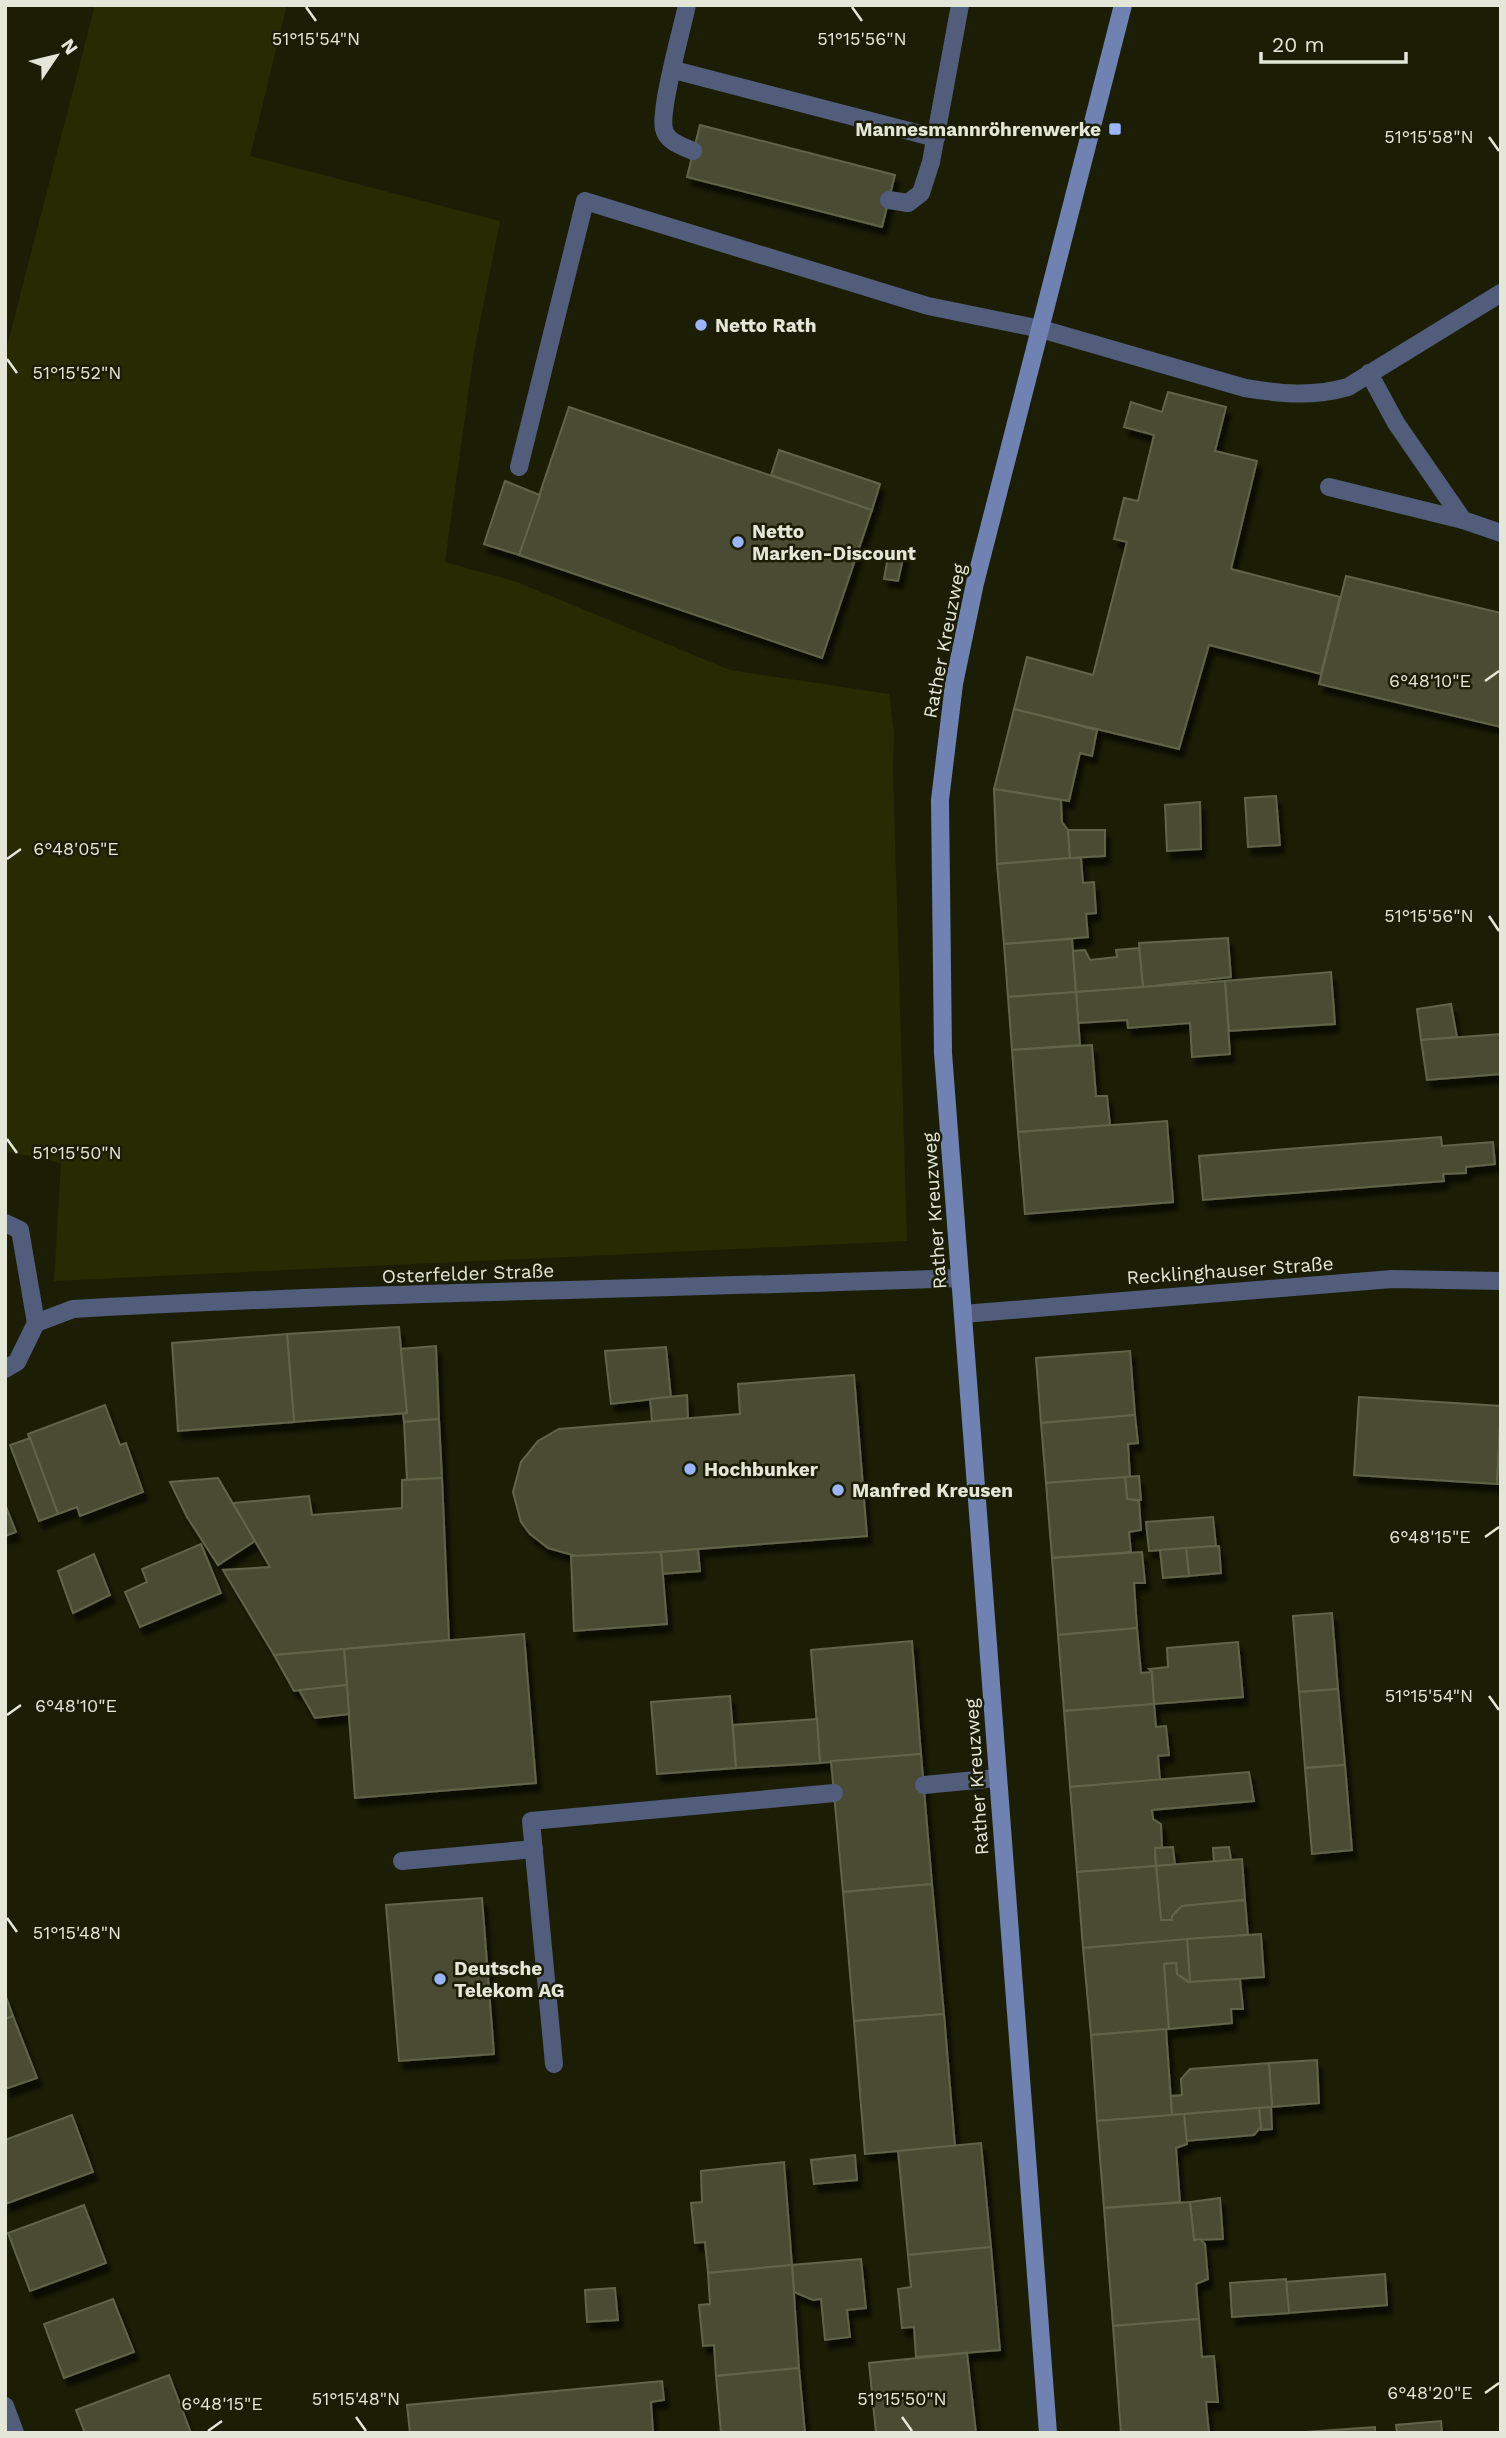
<svg xmlns="http://www.w3.org/2000/svg" width="1506" height="2438" font-family="'Work Sans',sans-serif">
<defs>
<filter id="shadow"><feDropShadow dx="4.5" dy="8" stdDeviation="2" flood-color="#0009"/></filter>
</defs>
<rect width="100%" height="100%" fill="#1b1e05"/>
<polygon fill="#262b01" points="95,5 287,5 250,156 500,221 474,352 445,562 517,582 730,670 889,694 894,733 893,771 907,1241 54,1281 61,1163 5,1151 5,354"/>
<g fill="#484c31" stroke="#616549" stroke-width="2" filter="url(#shadow)">
<polygon points="700,125 895,175 882,227 687,177"/>
<polygon points="1168,392 1226,407 1215,451 1257,461 1231,569 1340,597 1321,674 1209,645 1179,749 1014,709 1027,657 1093,675 1127,542 1114,539 1124,498 1138,501 1154,435 1124,427 1131,402 1162,412"/>
<polygon points="569,407 872,510 822,658 519,555"/>
<polygon points="779,450 880,484 872,510 771,475"/>
<polygon points="505,481 540,495 519,555 484,544"/>
<polygon points="889,551 904,554 898,581 884,579"/>
<polygon points="1346,576 1501,613 1501,727 1319,684"/>
<polygon points="1014,709 1097,730 1092,756 1080,753 1069,801 994,789"/>
<polygon points="994,789 1061,800 1062,822 1068,830 1070,858 997,864"/>
<polygon points="1276,796 1280,845 1248,847 1245,798"/>
<polygon points="1200,802 1201,849 1167,851 1165,805"/>
<polygon points="1068,830 1105,830 1105,856 1070,858"/>
<polygon points="1070,858 1081,858 1083,883 1094,882 1096,913 1086,914 1088,937 1004,944 997,864"/>
<polygon points="1228,938 1231,977 1143,987 1139,943"/>
<polygon points="1072,939 1076,992 1008,997 1004,944"/>
<polygon points="1139,948 1143,987 1076,992 1073,951 1085,950 1090,960 1117,957 1116,950"/>
<polygon points="1331,972 1335,1024 1229,1031 1225,981"/>
<polygon points="1225,981 1230,1054 1192,1057 1190,1023 1128,1028 1127,1020 1078,1023 1076,992"/>
<polygon points="1076,992 1080,1045 1012,1050 1008,997"/>
<polygon points="1451,1004 1457,1037 1421,1040 1417,1009"/>
<polygon points="1501,1034 1501,1074 1427,1080 1421,1040"/>
<polygon points="1092,1045 1096,1096 1107,1096 1110,1125 1018,1132 1012,1050"/>
<polygon points="1167,1121 1173,1202 1025,1214 1018,1132"/>
<polygon points="1441,1137 1442,1146 1493,1142 1495,1164 1466,1167 1466,1173 1443,1174 1444,1181 1203,1200 1199,1156"/>
<polygon points="399,1327 407,1413 294,1422 287,1334"/>
<polygon points="287,1334 294,1422 178,1431 172,1343"/>
<polygon points="436,1346 439,1419 404,1422 403,1414 407,1413 401,1349"/>
<polygon points="666,1347 671,1397 611,1404 605,1351"/>
<polygon points="1130,1351 1135,1415 1041,1423 1036,1358"/>
<polygon points="854,1375 867,1536 583,1558 548,1548 530,1534 521,1522 513,1492 521,1462 538,1441 559,1429 740,1414 738,1384"/>
<polygon points="687,1395 688,1418 652,1421 650,1399"/>
<polygon points="1359,1397 1501,1406 1497,1484 1354,1475"/>
<polygon points="105,1405 120,1445 126,1443 143,1492 80,1516 77,1507 58,1514 28,1434"/>
<polygon points="1501,1407 1501,1484 1497,1484"/>
<polygon points="1135,1415 1138,1443 1128,1444 1130,1477 1046,1483 1041,1423"/>
<polygon points="439,1419 442,1478 407,1480 404,1422"/>
<polygon points="30,1438 58,1514 39,1521 10,1445"/>
<polygon points="1139,1476 1141,1500 1127,1499 1125,1477"/>
<polygon points="1125,1477 1127,1499 1139,1501 1141,1530 1129,1532 1131,1552 1052,1558 1046,1483"/>
<polygon points="218,1478 255,1541 218,1565 187,1517 170,1482"/>
<polygon points="442,1478 449,1640 274,1655 223,1570 270,1567 233,1503 309,1496 312,1515 402,1508 402,1480"/>
<polygon points="5,1504 16,1532 5,1536"/>
<polygon points="1213,1517 1216,1546 1149,1551 1146,1522"/>
<polygon points="201,1544 221,1593 140,1627 125,1592 147,1582 142,1569"/>
<polygon points="1219,1546 1221,1573 1189,1576 1186,1548"/>
<polygon points="1186,1548 1189,1576 1163,1578 1160,1550"/>
<polygon points="698,1549 700,1571 662,1574 661,1552"/>
<polygon points="661,1552 667,1624 574,1631 571,1556"/>
<polygon points="1142,1552 1145,1583 1134,1583 1137,1628 1058,1635 1052,1558"/>
<polygon points="94,1554 110,1595 73,1613 58,1571"/>
<polygon points="1332,1613 1338,1689 1299,1692 1293,1616"/>
<polygon points="1137,1628 1141,1673 1152,1672 1154,1704 1064,1711 1058,1635"/>
<polygon points="524,1634 536,1783 355,1798 344,1649"/>
<polygon points="912,1641 921,1754 820,1763 811,1650"/>
<polygon points="1238,1642 1243,1697 1154,1704 1152,1672 1149,1669 1168,1667 1167,1648"/>
<polygon points="344,1649 347,1685 294,1691 274,1655"/>
<polygon points="347,1685 349,1714 315,1718 299,1690"/>
<polygon points="1338,1689 1345,1765 1305,1768 1299,1692"/>
<polygon points="730,1696 736,1768 657,1774 651,1702"/>
<polygon points="1154,1704 1156,1727 1166,1726 1169,1755 1158,1756 1160,1780 1070,1787 1064,1711"/>
<polygon points="817,1719 820,1763 736,1768 733,1725"/>
<polygon points="921,1754 932,1884 843,1892 831,1761"/>
<polygon points="1345,1765 1352,1850 1312,1854 1305,1768"/>
<polygon points="1249,1772 1254,1801 1152,1810 1153,1819 1161,1824 1162,1848 1155,1848 1156,1866 1077,1872 1070,1787"/>
<polygon points="1173,1847 1175,1865 1156,1866 1155,1848"/>
<polygon points="1229,1847 1231,1860 1214,1862 1213,1848"/>
<polygon points="1242,1859 1245,1900 1182,1906 1172,1916 1172,1920 1161,1920 1156,1866"/>
<polygon points="1156,1866 1161,1920 1172,1920 1172,1916 1182,1906 1245,1900 1248,1935 1083,1948 1077,1872"/>
<polygon points="932,1884 944,2014 854,2021 843,1892"/>
<polygon points="482,1898 494,2054 399,2061 386,1905"/>
<polygon points="1261,1934 1264,1977 1190,1982 1187,1939"/>
<polygon points="1187,1939 1190,1982 1177,1974 1176,1963 1164,1964 1169,2029 1091,2035 1083,1948"/>
<polygon points="1176,1963 1177,1974 1188,1982 1240,1979 1243,2009 1231,2009 1232,2023 1169,2029 1164,1964"/>
<polygon points="5,1994 13,2016 5,2019"/>
<polygon points="944,2014 955,2146 865,2154 854,2021"/>
<polygon points="13,2016 37,2078 5,2089 5,2019"/>
<polygon points="1166,2029 1172,2115 1097,2121 1091,2035"/>
<polygon points="1317,2060 1319,2103 1272,2107 1269,2063"/>
<polygon points="1269,2063 1272,2107 1172,2115 1171,2096 1182,2095 1181,2079 1190,2069"/>
<polygon points="1271,2107 1272,2129 1261,2130 1259,2108"/>
<polygon points="1259,2108 1261,2127 1254,2135 1186,2141 1184,2114"/>
<polygon points="1184,2114 1187,2144 1176,2148 1180,2202 1104,2208 1097,2121"/>
<polygon points="72,2115 93,2172 5,2204 5,2140"/>
<polygon points="981,2143 991,2247 908,2255 898,2151"/>
<polygon points="855,2155 857,2180 814,2184 811,2160"/>
<polygon points="784,2162 792,2265 708,2273 705,2242 695,2243 691,2203 702,2202 701,2171"/>
<polygon points="1220,2198 1223,2239 1194,2240 1190,2202"/>
<polygon points="1190,2202 1194,2240 1200,2239 1205,2244 1208,2279 1196,2284 1199,2319 1113,2326 1104,2208"/>
<polygon points="84,2205 106,2263 30,2291 8,2233"/>
<polygon points="991,2247 1000,2350 916,2357 914,2327 902,2328 898,2289 911,2287 908,2255"/>
<polygon points="861,2259 866,2308 847,2310 850,2337 825,2340 821,2299 813,2300 794,2292 792,2265"/>
<polygon points="792,2265 799,2368 716,2376 714,2345 703,2346 699,2305 710,2304 708,2273"/>
<polygon points="1385,2274 1387,2305 1289,2313 1286,2282"/>
<polygon points="1286,2279 1289,2313 1232,2317 1230,2283"/>
<polygon points="615,2288 618,2320 587,2322 585,2290"/>
<polygon points="113,2299 134,2352 64,2378 44,2324"/>
<polygon points="1199,2319 1202,2357 1214,2356 1218,2402 1206,2402 1209,2433 1121,2433 1113,2326"/>
<polygon points="967,2353 976,2433 876,2433 869,2363"/>
<polygon points="799,2368 805,2433 721,2433 716,2376"/>
<polygon points="169,2375 191,2433 85,2433 76,2410"/>
<polygon points="662,2381 664,2400 651,2402 653,2433 410,2433 407,2405"/>
<polygon points="1441,2421 1442,2433 1397,2433 1396,2425"/>
<polygon points="1375,2427 1375,2433 1306,2433 1306,2432"/>
</g>
<g fill="none" stroke-linecap="round" stroke-linejoin="round">
<g stroke="#515d7b" stroke-width="18">
<path d="M687,5C682,29 659,110 664,129C667,142 682,146 693,151"/>
<polyline points="674,70 936,138"/>
<polyline points="889,200 908,203 921,193 931,162 960,5"/>
<polyline points="1369,373 1396,423 1463,520 1501,533"/>
<path d="M519,467L585,201L928,306L1041,329L1245,388C1281,394 1313,397 1348,387L1501,293"/>
<polyline points="1329,487 1463,520"/>
<polyline points="5,1223 20,1230 36,1323"/>
<polyline points="924,1785 997,1778"/>
<polyline points="402,1861 534,1849"/>
<polyline points="554,2064 531,1821 834,1793"/>
</g>
<g stroke="#515d7b" stroke-width="18">
<polyline points="963,1314 1392,1279 1501,1281"/>
<path d="M5,1369L17,1362L36,1323L73,1309C369,1292 665,1289 960,1278"/>
<polyline points="5,2406 15,2433"/>
</g>
<polyline stroke="#6f82b2" stroke-width="18" points="1048,2433 943,1053 940,800 954,684 975,583 1123,5"/>
</g>
<path fill="none" stroke="#e4e7d8" stroke-width="2.5" d="M306,7L316,21M852,7L862,21M1489,137L1499,151M7,359L17,373M1485,681L1499,671M7,859L21,849M1489,916L1499,931M7,1139L17,1153M1485,1537L1499,1527M1489,1696L1499,1710M7,1715L21,1705M7,1918L17,1932M1485,2393L1499,2383M356,2417L366,2431M902,2417L912,2431M208,2431L222,2421"/>
<g fill="#9ab5fd" stroke="#1b1e05" stroke-width="2.5">
<rect x="1108" y="122" width="14" height="14" rx="3.5"/>
<circle cx="701" cy="325" r="7"/>
<circle cx="738" cy="542" r="7"/>
<circle cx="690" cy="1469" r="7"/>
<circle cx="838" cy="1490" r="7"/>
<circle cx="440" cy="1979" r="7"/>
</g>
<g text-anchor="middle" stroke-width="5" stroke-linejoin="round" paint-order="stroke">
<g font-size="19" font-weight="bold" fill="#e4e7d8" stroke="#1b1e05" text-anchor="start">
<text x="1101" y="136" text-anchor="end">Mannesmannröhrenwerke</text>
<text x="715" y="332">Netto Rath</text>
<text x="752" y="538">Netto<tspan x="752" dy="22">Marken-Discount</tspan></text>
<text x="704" y="1476">Hochbunker</text>
<text x="852" y="1497">Manfred Kreusen</text>
<text x="454" y="1975">Deutsche<tspan x="454" dy="22">Telekom AG</tspan></text>
</g>
<g font-size="19" fill="#e4e7d8" stroke="#1b1e05">
<text transform="translate(944 641) rotate(-79)" y="7">Rather Kreuzweg</text>
<text transform="translate(934 1211) rotate(-94)" y="7">Rather Kreuzweg</text>
<text transform="translate(1230 1270) rotate(-4)" y="7">Recklinghauser Straße</text>
<text transform="translate(468 1273) rotate(-2)" y="7">Osterfelder Straße</text>
<text transform="translate(976 1777) rotate(-94)" y="7">Rather Kreuzweg</text>
</g>
</g>
<g font-size="18" text-anchor="middle" fill="#e4e7d8" stroke="#1b1e05" stroke-width="5" stroke-linejoin="round" paint-order="stroke">
<text x="316" y="45">51°15'54"N</text>
<text x="862" y="45">51°15'56"N</text>
<text x="1429" y="143">51°15'58"N</text>
<text x="77" y="379">51°15'52"N</text>
<text x="1430" y="687">6°48'10"E</text>
<text x="76" y="855">6°48'05"E</text>
<text x="1429" y="922">51°15'56"N</text>
<text x="77" y="1159">51°15'50"N</text>
<text x="1430" y="1543">6°48'15"E</text>
<text x="1429" y="1702">51°15'54"N</text>
<text x="76" y="1712">6°48'10"E</text>
<text x="77" y="1939">51°15'48"N</text>
<text x="1430" y="2399">6°48'20"E</text>
<text x="356" y="2405">51°15'48"N</text>
<text x="902" y="2405">51°15'50"N</text>
<text x="222" y="2410">6°48'15"E</text>
</g>
<rect width="1506" height="2438" fill="none" stroke="#e4e7d8" stroke-width="14"/>
<g transform="translate(56 56) rotate(55)" stroke="#1b1e05" stroke-width="5" paint-order="stroke">
<path d="M0-5L12 26L0 18L-12 26Z" fill="#e4e7d8"/>
<text y="-10" font-size="19" font-weight="bold" text-anchor="middle" fill="#e4e7d8">N</text>
</g>
<path d="M1261 52v10h145v-10" fill="none" stroke="#e4e7d8" stroke-width="3.5"/>
<text x="1272" y="52" font-size="21" fill="#e4e7d8" stroke="#1b1e05" stroke-width="5" paint-order="stroke">20 m</text>
</svg>
